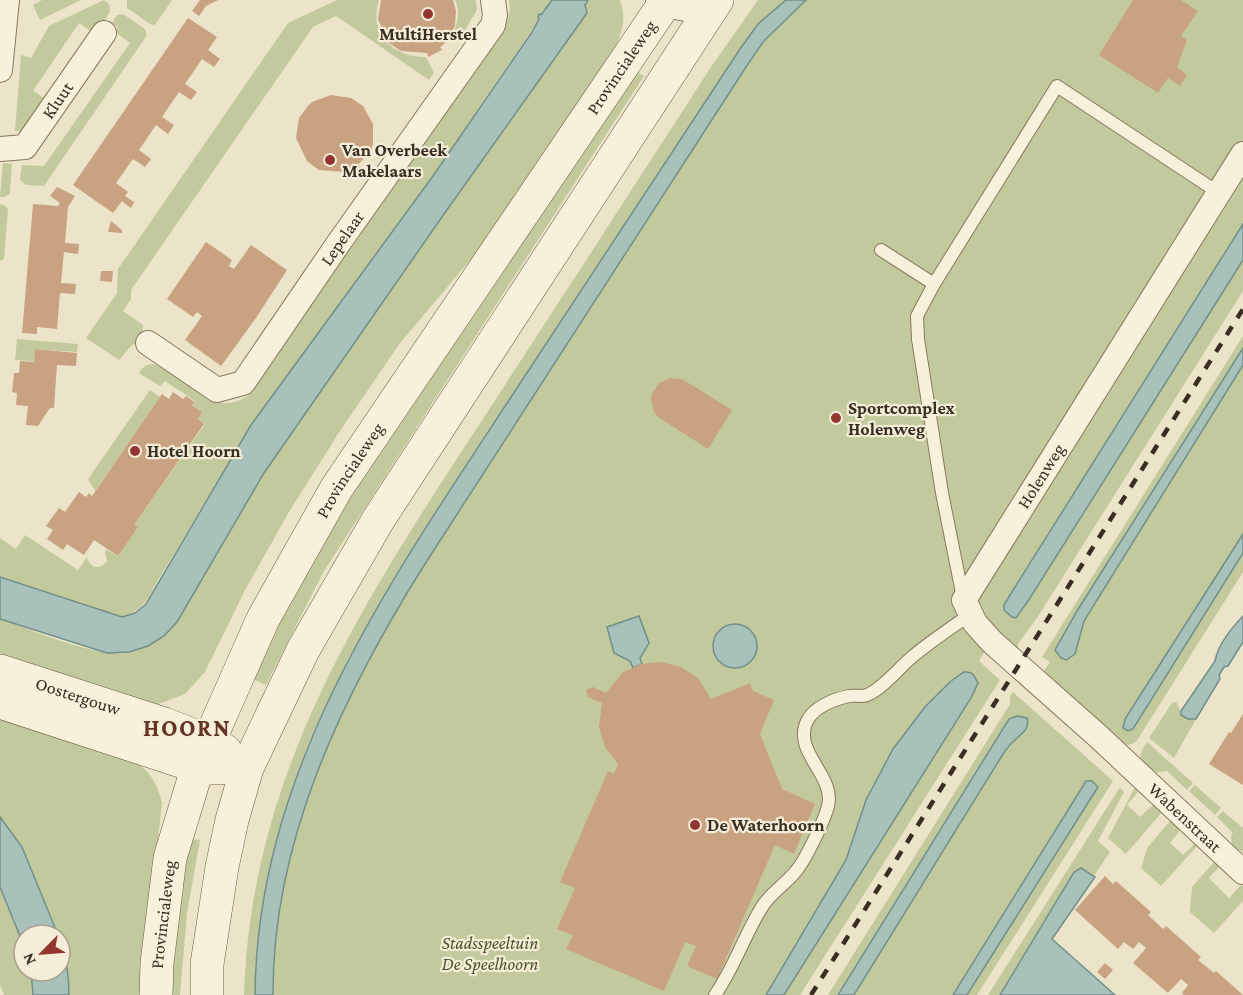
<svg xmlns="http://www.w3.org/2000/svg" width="1243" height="995" font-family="'Crimson Pro',serif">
<rect width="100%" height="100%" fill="#ece4c9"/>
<g fill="#c2ca9d">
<polygon points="42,0 81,0 40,20 33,5"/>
<polygon points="104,0 109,4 110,12 95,34 79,23 33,91 49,101 27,132 15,131 21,55 31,58 49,26"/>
<polygon points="127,0 172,0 155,25 150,24 127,8"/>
<path d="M337,0H379C368,34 393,57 426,57L434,73L429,80L336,16L313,27L131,290V299L123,311L143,325L142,336L138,342L131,346L119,360L86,338L117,293L118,269L288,23Z"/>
<path d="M455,0H476L477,10L458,42L453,35C457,23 461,12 455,0Z"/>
<path d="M509,0H552L433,176L251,425L154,587C146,604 139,611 122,617L0,577V538L16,549L25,535L78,570L87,557C90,568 100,571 107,561L105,552L107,550L118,556L137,527L134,525L205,424L197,419L202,412L193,405L195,401L165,381L160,386L139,373C143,365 151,362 159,366C176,373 198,391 214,401C228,405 238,403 250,394L507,22L510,9Z"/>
<path d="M588,0H620C628,22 620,38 610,58L517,195L472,258L400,343L338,434L289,512L245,590L205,672L185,694L156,705L0,661V619C29,629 102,660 130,652C148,647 164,636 176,623L263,473L444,214L587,13L584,5Z"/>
<path d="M758,0H786L776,9L491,428L413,551L349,657L309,742L294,782L255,965V995H244C251,759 377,582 501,391C571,284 641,175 711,67Z"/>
<path d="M806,0H1243V247L1009,614L1012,616L1030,598L1243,260V291L1037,618L1018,644V650L997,632L979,661L1000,680L800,995H784L971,698L978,683L768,995H273C272,841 343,695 423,567L746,67L763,43Z"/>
<polygon points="123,14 145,29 147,35 44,186 26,185 20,180 22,165 44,166 130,43 115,32 118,27 112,23 117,15"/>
<polygon points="633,69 644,76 324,571 266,685 246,676 302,563"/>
<polygon points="3,163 12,164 10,194 4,197 0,197"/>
<polygon points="0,204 4,205 8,209 4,259 0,261"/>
<path d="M1243,336V348L1077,611L1055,650L1075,654L1084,621L1243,365V535L1203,600L1125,719L1133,729L1243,553V572L1138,739C1133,745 1129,746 1122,743L1043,672L1050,662L1042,657Z"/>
<polygon points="17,339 78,344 77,352 35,349 34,361 15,360"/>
<polygon points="150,390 160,397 95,491 88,479"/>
<polygon points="1013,692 1113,781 977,995 967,995 1098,787 1093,781 1086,781 953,995 854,995 984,782 1012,742 1023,733 1028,726 1028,722 1022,717 1009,719 838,995 828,995 1010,704 1010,696"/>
<path d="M1176,702C1184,713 1178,720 1196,719L1174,758L1149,738L1172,703Z"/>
<path d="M0,715L134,760C151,773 157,783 162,803L141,995H69V976L60,935H58L22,847L0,817Z"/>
<path d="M1147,742L1193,783L1187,790L1167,771L1152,773C1139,759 1136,759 1147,742Z"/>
<polygon points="1195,785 1221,808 1215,815 1189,791"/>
<polygon points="1120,787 1124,792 1098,841 1110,852 1094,876 1088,871 1074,872 1000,995 988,995"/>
<polygon points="1135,787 1138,792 1127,805 1140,817 1153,805 1162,812 1126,854 1108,838"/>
<polygon points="1223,811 1243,828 1243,852 1232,846 1231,835 1233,833 1217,817"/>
<polygon points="1171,820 1181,829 1170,843 1183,855 1195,843 1199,844 1161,886 1141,868 1147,848"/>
<polygon points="191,839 200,840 187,913 180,995 170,995 178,907"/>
<polygon points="1216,860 1220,866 1209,878 1229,898 1241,885 1243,886 1243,901 1214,933 1190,912 1192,887"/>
<polygon points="0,887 24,946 24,971 31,971 33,995 4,995 0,985"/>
</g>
<g fill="#a9c1bb" stroke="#708f89" stroke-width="1.5">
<polygon points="552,0 588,0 585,5 587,13 444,214 264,473 177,622 164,636 148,646 129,652 107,653 0,619 0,577 122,617 135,613 146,604 251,425 433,176 532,32 539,19 538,17 539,14 541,15"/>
<path d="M786,0H806L763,42L746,67L423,567C343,695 272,841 273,995H255C257,764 396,573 517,388C592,275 666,162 740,49L758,24Z"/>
<polygon points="1243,224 1243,260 1030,598 1016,618 1012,617 1004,610 1004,605 1010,595"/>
<polygon points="1243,348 1243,365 1084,621 1075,654 1066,660 1061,658 1055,650 1077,611"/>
<polygon points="1243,534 1243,553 1133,729 1128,731 1123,728 1125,719"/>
<polygon points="639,616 649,643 640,658 642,664 633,668 630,661 614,653 607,627"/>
<path d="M1243,616V642L1228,666L1224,667L1219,675L1220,679L1196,719H1188L1181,715V711L1215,661C1218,644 1232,628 1243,616Z"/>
<circle cx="735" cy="646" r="22"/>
<path d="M964,672C973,671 974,676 978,683L971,698L784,995H766L846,860L866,800L893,749L925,707L951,681Z"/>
<path d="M1017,716L1027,718C1030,731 1021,733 1013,742C1009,745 1006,750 1003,754L854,995H838L1009,719Z"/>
<polygon points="1092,781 1098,787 967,995 953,995 1086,781"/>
<polygon points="0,817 22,847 58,935 24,935 24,946 0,887"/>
<polygon points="1081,868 1095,877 1052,939 1115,995 1000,995 1074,872"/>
<path d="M60,940C67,959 69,975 69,995H33L31,971H60Z"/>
</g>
<g fill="#c8a281">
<polygon points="200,0 218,0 206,6 199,16 192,11"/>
<polygon points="381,0 453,0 456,11 455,26 445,43 440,47 442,50 428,57 427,53 401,51 389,43 386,38 378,19"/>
<polygon points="1133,0 1181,0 1198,11 1181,36 1187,40 1177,67 1187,75 1180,86 1168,78 1158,93 1099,55"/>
<polygon points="188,18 217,37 208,50 220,59 214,67 202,59 185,84 197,92 191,100 179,92 162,117 174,125 168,134 156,125 139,150 151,159 145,167 133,159 116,183 128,192 125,196 134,202 131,208 122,201 113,213 73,185"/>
<polygon points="331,95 351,98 363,106 373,124 373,144 371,150 358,165 361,168 346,175 345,172 319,170 307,161 296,138 299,118 308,106 312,102"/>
<polygon points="57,187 75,196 68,207 65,243 79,244 78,254 64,252 61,283 76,284 75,294 60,293 57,329 37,327 37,334 22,333 33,204 58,206 60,203 50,196"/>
<polygon points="111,221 122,230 122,233 108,232"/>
<polygon points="206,242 232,260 229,266 234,269 251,245 287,270 256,318 221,366 185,340 202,316 197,312 193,317 167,299"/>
<polygon points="101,271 113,271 112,282 100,281"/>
<polygon points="35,349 77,353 76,366 57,365 54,408 50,408 38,426 26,425 28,406 16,405 17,393 12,392 14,373 19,373 20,361 34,362"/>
<polygon points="670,378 682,379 732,410 708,449 658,417 654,412 651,400 652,394 659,383"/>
<polygon points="173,392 183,399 186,396 195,402 192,405 202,412 198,419 204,424 134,525 138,527 118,556 94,540 84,555 67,544 63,550 47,539 53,530 46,526 59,508 65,512 79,492 86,497 89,493 92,496 162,394 169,399"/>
<polygon points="661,662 681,667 698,678 711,699 750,683 753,691 774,700 760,734 782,789 815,804 794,854 775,845 717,979 687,966 696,946 685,942 664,991 566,949 573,935 557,929 575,888 560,882 608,771 614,774 618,764 605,747 599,727 602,703 588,697 586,690 593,687 606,693 622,673 641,664"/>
<polygon points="1243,714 1243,785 1209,764 1229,732 1231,733"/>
<polygon points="1105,876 1113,884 1116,881 1151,912 1148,915 1163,929 1166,926 1201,957 1198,960 1214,973 1216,971 1243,995 1184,995 1182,993 1188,985 1181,979 1168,993 1133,963 1146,948 1139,942 1133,949 1124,942 1118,949 1075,910"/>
<polygon points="1105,963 1113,970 1105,979 1097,972"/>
</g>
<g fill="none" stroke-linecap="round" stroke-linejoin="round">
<defs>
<g id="lane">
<polyline points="881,250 934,284"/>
<polyline points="963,598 942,493 918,339 917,316 934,284 1057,86 1219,193"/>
<path d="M715,995C734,968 744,936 762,907C770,893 786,884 796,871C805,861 825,819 828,806C836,776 792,752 807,721C814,707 834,699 849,696C854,695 861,697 867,695C882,689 899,668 912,657C931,641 951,628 971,614"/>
</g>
<g id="street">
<polyline points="658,0 664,5 708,13"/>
<polyline points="0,70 7,0"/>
<path id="s1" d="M0,149L25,147L104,33"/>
<path id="s2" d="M1243,154L964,600L975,623L992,642L1099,737L1243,872"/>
<path id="s3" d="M148,343L217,390L243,383L338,244L493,25L495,15L493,0"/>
</g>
<g id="secondary">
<path id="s4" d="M0,671L164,724L216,744L226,752"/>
<polyline points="0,702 184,762 207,768 221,768"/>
<path id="s5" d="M156,995L157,963L170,858L198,766L263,619L336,489L667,0"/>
<polyline points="207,995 207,964 222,867 232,820 247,768 303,650 378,520 717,0"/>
</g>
</defs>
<use href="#lane" stroke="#88775e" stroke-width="14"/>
<use href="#street" stroke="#88775e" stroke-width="26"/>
<use href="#secondary" stroke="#6a5841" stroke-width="34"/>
<use href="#lane" stroke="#f7f1dc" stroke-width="12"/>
<use href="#street" stroke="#f7f1dc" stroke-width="24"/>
<use href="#secondary" stroke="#f7f1dc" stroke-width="33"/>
<polyline stroke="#392e21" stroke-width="4.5" stroke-dasharray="10 10" stroke-linecap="butt" points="811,995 1243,309"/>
</g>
<g fill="#933632" stroke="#f4edd8" stroke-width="2">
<circle cx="428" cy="14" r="6"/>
<circle cx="330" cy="160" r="6"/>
<circle cx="836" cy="418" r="6"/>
<circle cx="135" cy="451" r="6"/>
<circle cx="695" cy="825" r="6"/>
</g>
<g text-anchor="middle" stroke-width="4.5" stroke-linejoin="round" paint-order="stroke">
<g font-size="18" font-weight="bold" fill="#392e21" stroke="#f4edd8" text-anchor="start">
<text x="428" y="40" text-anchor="middle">MultiHerstel</text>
<text x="342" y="156">Van Overbeek<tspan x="342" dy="21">Makelaars</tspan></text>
<text x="848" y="414">Sportcomplex<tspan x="848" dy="21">Holenweg</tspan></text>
<text x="147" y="457">Hotel Hoorn</text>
<text x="707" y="831">De Waterhoorn</text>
</g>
<g font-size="18" fill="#392e21" stroke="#f4edd8">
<text dy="6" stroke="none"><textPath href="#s5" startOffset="1053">Provincialeweg</textPath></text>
<text dy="6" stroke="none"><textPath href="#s1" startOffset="82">Kluut</textPath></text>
<text dy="6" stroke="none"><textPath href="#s3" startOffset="286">Lepelaar</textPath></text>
<text dy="6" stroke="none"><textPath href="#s5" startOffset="567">Provincialeweg</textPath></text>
<text transform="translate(1041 476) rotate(-58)" y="6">Holenweg</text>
<text dy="6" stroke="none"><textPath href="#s4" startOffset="82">Oostergouw</textPath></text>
<text dy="6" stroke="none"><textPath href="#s2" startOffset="838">Wabenstraat</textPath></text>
<text dy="6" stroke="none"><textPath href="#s5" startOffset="81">Provincialeweg</textPath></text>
</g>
<g font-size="18" font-style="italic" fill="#475429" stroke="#f4edd8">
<text x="490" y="949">Stadsspeeltuin<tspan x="490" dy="21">De Speelhoorn</tspan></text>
</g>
<g font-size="24" font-weight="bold" letter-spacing="1.5" fill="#633423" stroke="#f4edd8">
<text x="187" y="736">HOORN</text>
</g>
</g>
<g transform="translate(42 953) rotate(245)"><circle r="28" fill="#f4edd8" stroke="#a9a18f" stroke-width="1.5"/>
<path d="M0-4.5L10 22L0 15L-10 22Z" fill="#933632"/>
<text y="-9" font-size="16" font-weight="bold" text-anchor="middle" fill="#392e21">N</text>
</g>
</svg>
